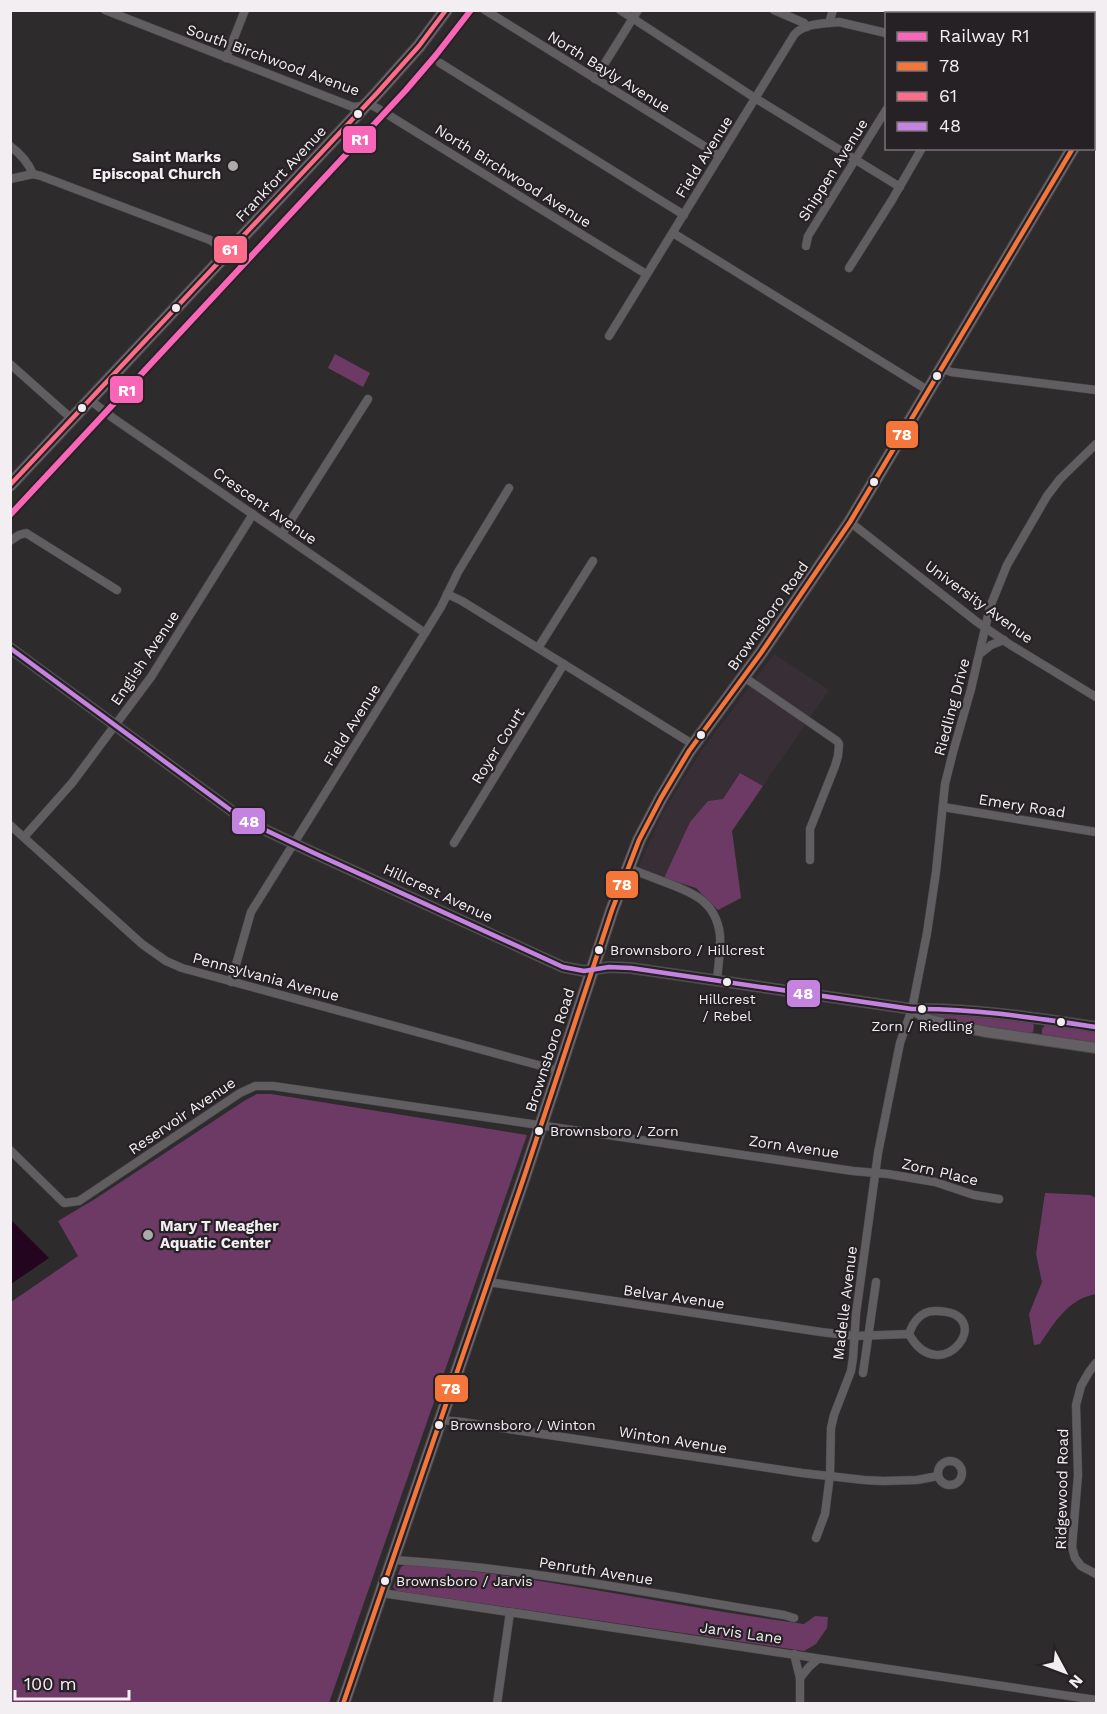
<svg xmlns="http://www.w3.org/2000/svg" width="1107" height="1714" font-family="'Work Sans',sans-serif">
<rect width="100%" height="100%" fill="#2e2b2d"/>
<polygon fill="#382e36" points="774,654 829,690 763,786 740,773 723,799 708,801 690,822 664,878 638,868 662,814 701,751"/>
<g fill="#6d3a65">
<polygon points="335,354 370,373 363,387 328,368"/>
<polygon points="740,773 763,786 732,831 741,898 718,910 696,888 664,878 690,822 708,801 723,799"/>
<polygon points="928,1012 1032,1022 1034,1026 1033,1032 1029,1034 930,1017"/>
<polygon points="1046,1024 1096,1030 1096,1046 1045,1037 1042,1034 1042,1029"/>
<polygon points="257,1094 271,1094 527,1135 329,1703 11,1703 11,1302 78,1256 58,1221 95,1199 244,1101"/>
<path d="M1045,1193L1090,1195L1096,1198V1294C1068,1299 1055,1322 1040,1344L1034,1345L1029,1314L1042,1282L1036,1254Z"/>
<path d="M406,1564C540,1576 671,1606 804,1624L815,1616L828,1617L827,1628L816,1644L804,1651L397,1591L393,1587L401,1567Z"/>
</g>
<polygon fill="#230520" points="11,1220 49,1258 11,1284 10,1284"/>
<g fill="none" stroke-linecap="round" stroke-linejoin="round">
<defs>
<g id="minor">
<polyline points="105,10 353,107 371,105 377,108 646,274"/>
<polyline points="485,10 720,156"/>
<polyline points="620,10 755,98 900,187"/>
<polyline points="774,10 804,23 807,27"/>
<polyline points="829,23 839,22 886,33"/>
<polyline points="226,58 245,10"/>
<polyline points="440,63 684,215"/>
<polyline points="595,79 638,10"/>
<path d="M10,146C21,154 28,162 33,174"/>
<polyline points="10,179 33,174 41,176 210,240 228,252"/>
<polyline points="673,233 929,391"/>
<polyline points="806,246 808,236 886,110"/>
<polyline points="849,268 892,200 922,148"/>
<path d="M609,336L794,35C802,25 817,24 829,23L833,10"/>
<polyline points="10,364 72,419"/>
<polyline points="942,368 951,372 1096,390"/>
<polyline points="90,400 113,418 425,633"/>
<polyline points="850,522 977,622 1009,644 1096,697"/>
<polyline points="282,534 368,399"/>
<polyline points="10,541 19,535 26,533 117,590"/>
<polyline points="447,594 462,601 694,745"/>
<polyline points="538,648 593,561"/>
<polyline points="981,653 991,645 1004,640"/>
<polyline points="744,677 837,741 839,744 838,756 835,766 810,829 810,860"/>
<polyline points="943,807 1096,832"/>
<polyline points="10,825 142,944 166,961 182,968 560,1071"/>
<polyline points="24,837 72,783 151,677 253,514"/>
<polyline points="454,843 564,664"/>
<path d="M628,868C641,873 654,878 667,883C694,893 716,902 720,935C721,950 718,966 717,981"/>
<polyline points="231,982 251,912 425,633 441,607 458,572 509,488"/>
<polyline points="10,1150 64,1203 79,1201 240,1093 255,1086 273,1086 853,1171 888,1174 935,1182 974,1195 999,1199"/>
<path d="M488,1282L821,1332L855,1336L909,1334C913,1322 921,1311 935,1311C1001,1311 941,1392 909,1334"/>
<polyline points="1096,1363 1089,1372 1081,1386 1076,1405 1078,1475 1072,1547 1075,1558 1081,1566 1096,1574"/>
<polyline points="863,1373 876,1282"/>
<polyline points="441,1420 462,1422 802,1473 864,1480 883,1481 917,1480 938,1476"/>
<circle cx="950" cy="1473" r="12"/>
<polyline points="816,1538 825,1514 830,1475 831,1428 834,1415 851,1371 853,1358 856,1314 878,1153 900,1043 912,1009 927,933 936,872 945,784 953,752 971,689 990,607 1007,565 1047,496 1060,479 1096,444"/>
<path d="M394,1560C525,1568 655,1594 784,1615L794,1618"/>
<polyline points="382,1593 1096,1700"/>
<polyline points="794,1654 800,1678 800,1704"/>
<polyline points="800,1678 809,1667 818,1659"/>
<polyline points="497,1704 510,1612"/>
</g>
<g id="secondary">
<path d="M10,648L236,814L261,828L314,853L563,967L584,971L609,967L631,968L912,1009C973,1008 1036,1018 1096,1027"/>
<polyline points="912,1009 929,1020 987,1032 1096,1048"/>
</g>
<g id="primary">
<polyline points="1094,114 1096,109"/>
<polyline points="10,485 378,92 419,46 446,10"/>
<polyline points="343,1704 524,1177 612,910 639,840 661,798 689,751 761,653 850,522 1073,148"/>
</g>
</defs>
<use href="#minor" stroke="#4b484a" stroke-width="9"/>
<use href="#secondary" stroke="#4b484a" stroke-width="12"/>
<use href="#primary" stroke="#4b484a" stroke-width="14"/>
<use href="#minor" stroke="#605e60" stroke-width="8"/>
<use href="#secondary" stroke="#645f63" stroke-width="10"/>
<use href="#primary" stroke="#70666e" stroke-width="12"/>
<defs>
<polyline id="bus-1" points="343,1704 524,1177 612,910 639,840 661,798 689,751 761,653 850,522 1073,148"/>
<polyline id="bus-2" points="10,485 378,92 419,46 446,10"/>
<path id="bus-3" d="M10,648L236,814L261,828L314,853L563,967L584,971L609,967L631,968L912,1009C973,1008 1036,1018 1096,1027"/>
</defs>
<use href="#bus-1" stroke="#262125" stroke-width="9"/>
<use href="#bus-2" stroke="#262125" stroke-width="9"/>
<use href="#bus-3" stroke="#262125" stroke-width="9"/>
<use href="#bus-1" stroke="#f5763a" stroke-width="4.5"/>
<use href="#bus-2" stroke="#fb6d88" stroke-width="4.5"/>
<use href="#bus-3" stroke="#c483df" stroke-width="4.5"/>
<defs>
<polyline id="rail-1" points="10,515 406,90 436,55 471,10"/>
</defs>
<use href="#rail-1" stroke="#262125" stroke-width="10"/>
<use href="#rail-1" stroke="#fa66b7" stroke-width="6"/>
</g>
<g fill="#f2eef1" stroke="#262125" stroke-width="2">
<circle cx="358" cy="114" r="5"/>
<circle cx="176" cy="308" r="5"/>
<circle cx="937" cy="376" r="5"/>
<circle cx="82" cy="408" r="5"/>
<circle cx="874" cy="482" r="5"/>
<circle cx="701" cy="735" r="5"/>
<circle cx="599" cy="950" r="5"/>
<circle cx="727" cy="982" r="5"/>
<circle cx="922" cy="1009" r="5"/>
<circle cx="1061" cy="1022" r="5"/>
<circle cx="539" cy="1131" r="5"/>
<circle cx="439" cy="1425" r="5"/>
<circle cx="385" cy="1581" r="5"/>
</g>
<g fill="#adaaac" stroke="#262125" stroke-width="2">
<circle cx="233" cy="166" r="6"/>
<circle cx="148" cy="1235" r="6"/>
</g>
<g text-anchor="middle" stroke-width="4.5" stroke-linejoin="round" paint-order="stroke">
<g font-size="14" fill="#f2eef1" stroke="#262125" text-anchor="start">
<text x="610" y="955">Brownsboro / Hillcrest</text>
<text x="727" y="1004" text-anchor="middle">Hillcrest<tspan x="727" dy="17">/ Rebel</tspan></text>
<text x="922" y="1031" text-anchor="middle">Zorn / Riedling</text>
<text x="550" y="1136">Brownsboro / Zorn</text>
<text x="450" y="1430">Brownsboro / Winton</text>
<text x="396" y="1586">Brownsboro / Jarvis</text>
</g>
<g font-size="15" fill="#f2eef1" stroke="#262125">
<text transform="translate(273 60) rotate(20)" y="5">South Birchwood Avenue</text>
<text transform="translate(609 72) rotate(32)" y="5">North Bayly Avenue</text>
<text transform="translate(704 157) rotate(-58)" y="5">Field Avenue</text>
<text transform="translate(833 170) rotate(-58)" y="5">Shippen Avenue</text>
<text transform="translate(281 174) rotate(-47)" y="5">Frankfort Avenue</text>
<text transform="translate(513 176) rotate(32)" y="5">North Birchwood Avenue</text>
<text transform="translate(265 506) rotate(35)" y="5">Crescent Avenue</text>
<text transform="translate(979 602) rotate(36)" y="5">University Avenue</text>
<text transform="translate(768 616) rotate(-55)" y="5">Brownsboro Road</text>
<text transform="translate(145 658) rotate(-56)" y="5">English Avenue</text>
<text transform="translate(952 707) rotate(-75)" y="5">Riedling Drive</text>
<text transform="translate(352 725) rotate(-58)" y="5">Field Avenue</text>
<text transform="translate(498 746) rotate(-58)" y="5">Royer Court</text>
<text transform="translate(1022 806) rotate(9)" y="5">Emery Road</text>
<text transform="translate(438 893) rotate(25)" y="5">Hillcrest Avenue</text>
<text transform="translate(266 977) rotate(15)" y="5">Pennsylvania Avenue</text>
<text transform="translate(550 1050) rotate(-72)" y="5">Brownsboro Road</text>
<text transform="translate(182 1116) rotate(-34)" y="5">Reservoir Avenue</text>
<text transform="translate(794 1147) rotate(8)" y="5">Zorn Avenue</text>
<text transform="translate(940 1172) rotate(13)" y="5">Zorn Place</text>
<text transform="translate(674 1297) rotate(8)" y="5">Belvar Avenue</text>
<text transform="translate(845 1303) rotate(-83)" y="5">Madelle Avenue</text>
<text transform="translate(673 1440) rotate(9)" y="5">Winton Avenue</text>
<text transform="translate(1062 1489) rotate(-89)" y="5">Ridgewood Road</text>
<text transform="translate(596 1571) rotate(9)" y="5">Penruth Avenue</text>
<text transform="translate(741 1633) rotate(8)" y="5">Jarvis Lane</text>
</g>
<g font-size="15" font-weight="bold" fill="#f2eef1" stroke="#262125" text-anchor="end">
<text x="221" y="162">Saint Marks<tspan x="221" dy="17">Episcopal Church</tspan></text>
<text x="160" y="1231" text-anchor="start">Mary T Meagher<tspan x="160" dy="17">Aquatic Center</tspan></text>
</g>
</g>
<g stroke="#262125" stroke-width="2">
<rect x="342" y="125" width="35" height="29" rx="6" fill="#fa66b7"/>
<rect x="213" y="235" width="35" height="29" rx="6" fill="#fb6d88"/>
<rect x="109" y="375" width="35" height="29" rx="6" fill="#fa66b7"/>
<rect x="885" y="420" width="34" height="29" rx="6" fill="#f5763a"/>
<rect x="231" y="807" width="35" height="28" rx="6" fill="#c483df"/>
<rect x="605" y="870" width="34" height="29" rx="6" fill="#f5763a"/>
<rect x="786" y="979" width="35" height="29" rx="6" fill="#c483df"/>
<rect x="434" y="1374" width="35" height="29" rx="6" fill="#f5763a"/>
</g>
<g font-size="16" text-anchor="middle" font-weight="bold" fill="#fff">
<text x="360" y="145">R1</text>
<text x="230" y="255">61</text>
<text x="127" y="396">R1</text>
<text x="902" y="440">78</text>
<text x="249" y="827">48</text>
<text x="622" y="890">78</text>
<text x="803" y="999">48</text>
<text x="451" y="1394">78</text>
</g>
<rect width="1107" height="1714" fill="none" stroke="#f2eef1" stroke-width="24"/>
<rect x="885" y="12" width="210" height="138" fill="#262125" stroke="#787377" stroke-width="1.5"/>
<rect x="897" y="32" width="30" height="9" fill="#fa66b7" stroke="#787377" stroke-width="1.5"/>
<text x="939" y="42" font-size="18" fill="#f2eef1">Railway R1</text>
<rect x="897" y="62" width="30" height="9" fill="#f5763a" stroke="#787377" stroke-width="1.5"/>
<text x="939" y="72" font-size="18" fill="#f2eef1">78</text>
<rect x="897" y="92" width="30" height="9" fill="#fb6d88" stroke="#787377" stroke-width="1.5"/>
<text x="939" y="102" font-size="18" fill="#f2eef1">61</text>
<rect x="897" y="122" width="30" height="9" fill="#c483df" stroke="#787377" stroke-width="1.5"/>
<text x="939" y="132" font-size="18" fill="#f2eef1">48</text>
<g transform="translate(1065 1672) rotate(131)" stroke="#262125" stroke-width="4.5" paint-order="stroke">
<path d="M0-4.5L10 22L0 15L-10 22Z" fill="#f2eef1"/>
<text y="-9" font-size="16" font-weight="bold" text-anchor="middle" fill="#f2eef1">N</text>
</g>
<path d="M15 1690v9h114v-9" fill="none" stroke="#f2eef1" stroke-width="3"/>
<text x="24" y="1690" font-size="18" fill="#f2eef1" stroke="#262125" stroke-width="4.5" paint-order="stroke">100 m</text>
</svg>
